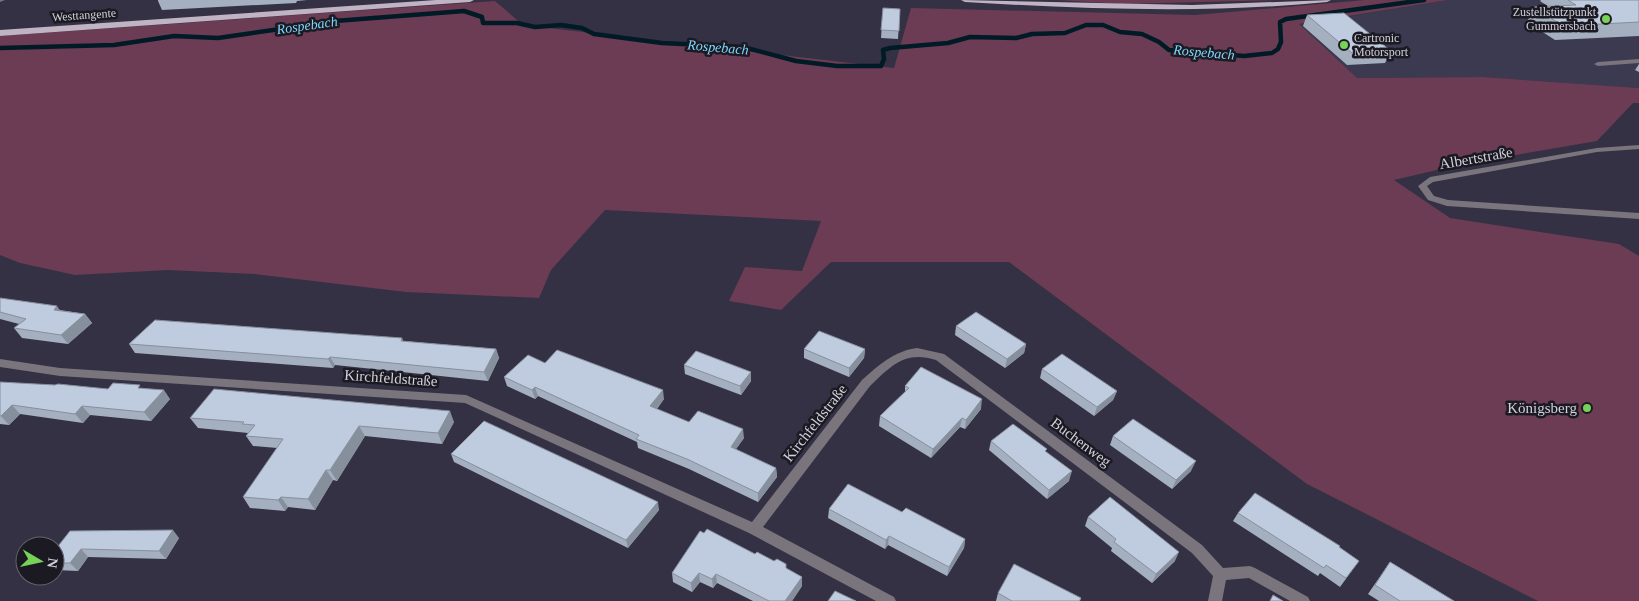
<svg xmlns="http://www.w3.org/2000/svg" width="1639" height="601" font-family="Georgia,serif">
<rect width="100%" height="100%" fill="#333143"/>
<polygon fill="#3c3a51" points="1448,0 1639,0 1639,88 1483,77 1357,78 1298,25"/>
<g fill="#6b3c54">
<polygon points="1056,0 1283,0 1122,4"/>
<polygon points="1365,0 1448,0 1299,24 1357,78 1483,77 1639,88 1639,103 1633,103 1597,141 1458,165 1394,180 1450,218 1619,244 1639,256 1639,601 1538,601 1307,484 1009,262 831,262 781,310 729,301 745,267 802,271 821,221 605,210 551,270 539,298 406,292 254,274 168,270 75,275 20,263 0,255 0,36 495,1 523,25 894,68 911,8 1195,15"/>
</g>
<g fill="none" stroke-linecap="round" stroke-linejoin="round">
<polyline stroke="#011b26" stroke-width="4.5" points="0,48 114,45 174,36 218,38 335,21 464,11 482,17 483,23 517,23 535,27 561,25 582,28 594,34 662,43 743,47 796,61 837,66 881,66 884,59 883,50 890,48 948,43 970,37 1016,38 1032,34 1065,33 1086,25 1103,25 1120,32 1142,34 1159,42 1169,50 1244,56 1272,53 1278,49 1281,42 1280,22 1286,19 1424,0"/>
<g fill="#7a747c" fill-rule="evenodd">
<polygon points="0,0 5,0 0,2"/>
<polygon points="1639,59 1639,63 1598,66 1594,64 1598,62"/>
<polygon points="1639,145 1639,149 1597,152 1433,182 1427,186 1434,196 1448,200 1639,213 1639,219 1447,206 1428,200 1418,186 1430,177 1597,148"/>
<path d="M917,348L944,354L1202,545L1223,568L1250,566L1255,568L1308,597L1310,601H1290L1249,578L1226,580L1222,601H1208L1213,576L1192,553L936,360C905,350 891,366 870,386L763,527L894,597L896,601H876L749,533L465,403L60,376L0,367V359L60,368L466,395L752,522L862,380C879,365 894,351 917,348Z"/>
</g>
<g fill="#c0b3c3" fill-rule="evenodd">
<polygon points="436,0 474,0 470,2 0,36 0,30"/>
<path d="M961,0L1192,5L1331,0L1327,2C1206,14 1086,9 965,2Z"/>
</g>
</g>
<g fill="#a4afc0">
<polygon points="158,0 307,0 297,1 296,3 162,10 158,1"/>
<polygon points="1541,0 1639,0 1639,36 1555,40 1527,22 1534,7 1549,7 1540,1"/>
<polygon points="883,8 900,9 898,39 881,38"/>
<polygon points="1307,15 1391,51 1385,63 1347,65 1303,26"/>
<polygon points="1639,64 1639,72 1635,70"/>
<polygon points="0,298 60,310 85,314 92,323 68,344 22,338 14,328 19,324 0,319"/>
<polygon points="956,326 1026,344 1024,353 1005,368 955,335"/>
<polygon points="402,338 403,341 496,349 499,358 488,381 335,365 333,368 135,353 129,344"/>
<polygon points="804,349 865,349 864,358 849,377 804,358"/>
<polygon points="545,363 664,399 657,409 689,422 744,438 736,449 776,468 777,477 758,502 689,469 638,448 637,442 538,396 535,399 507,386 504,377"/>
<polygon points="684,365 751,381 741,395 685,374"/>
<polygon points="1042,369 1117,391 1113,400 1094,416 1040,378"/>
<polygon points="0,382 108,389 143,388 170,399 151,421 90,415 83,423 20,414 9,425 0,424"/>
<polygon points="905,386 981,409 965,429 960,427 931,458 879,426 880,416 905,392"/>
<polygon points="190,418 454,422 442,444 365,436 337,481 333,480 315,510 288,507 285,511 250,508 243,497 277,448 253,446 246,436 248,433 198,428"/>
<polygon points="1113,436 1191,471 1172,489 1110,445"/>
<polygon points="991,441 1046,452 1069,481 1047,499 989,450"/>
<polygon points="451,454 659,510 628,548 454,462"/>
<polygon points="829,509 902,512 965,539 964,548 947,576 888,545 885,549 828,518"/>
<polygon points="1238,513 1339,547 1359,561 1340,587 1320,573 1318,576 1233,521"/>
<polygon points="1088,517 1175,561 1152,583 1111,551 1112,548 1085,526"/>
<polygon points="179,538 166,559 88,557 78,571 55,570 55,550"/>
<polygon points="755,554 787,569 802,577 802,586 792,601 753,601 717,583 713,588 700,582 692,592 673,582 672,573"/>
<polygon points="1390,562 1454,601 1379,601 1368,594"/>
<polygon points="998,593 1081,598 1080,601 996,601"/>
</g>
<g fill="#868f9c">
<polygon points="57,306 64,316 54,310"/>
<polygon points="85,314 92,323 68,344 61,335"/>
<polygon points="1026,344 1024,353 1005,368 1007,359"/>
<polygon points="496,349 499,358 488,381 484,372"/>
<polygon points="865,349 864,358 849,377 849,368"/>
<polygon points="330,357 335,365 333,368 328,359"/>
<polygon points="751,372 751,381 741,395 740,386"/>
<polygon points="535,387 538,396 535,399 532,390"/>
<polygon points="164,390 170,399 151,421 144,412"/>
<polygon points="663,390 664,399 651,415 650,406"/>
<polygon points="1117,391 1113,400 1094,416 1097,407"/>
<polygon points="982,399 981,409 965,429 966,420"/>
<polygon points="12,405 20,414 9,425 1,416"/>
<polygon points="82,406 90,415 83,423 75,414"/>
<polygon points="450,411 454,422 442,444 438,433"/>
<polygon points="962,418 960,427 931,458 933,449"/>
<polygon points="359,426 365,436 337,481 330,470"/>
<polygon points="743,429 744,438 731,456 731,447"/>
<polygon points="1196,461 1191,471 1172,489 1176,480"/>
<polygon points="776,468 777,477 758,502 758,493"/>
<polygon points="326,470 333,480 315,510 308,499"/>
<polygon points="1072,471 1069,481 1047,499 1049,490"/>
<polygon points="281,497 288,507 285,511 278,500"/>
<polygon points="658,502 659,510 628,548 626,540"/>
<polygon points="173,530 179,538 166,559 159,551"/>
<polygon points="889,536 888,545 885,549 886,540"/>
<polygon points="965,539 964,548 947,576 949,567"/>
<polygon points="81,549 88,557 78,571 70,563"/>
<polygon points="1179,552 1175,561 1152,583 1156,574"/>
<polygon points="699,573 700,582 692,592 691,583"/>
<polygon points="716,574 717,583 713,588 712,579"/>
<polygon points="802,577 802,586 792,601 785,601"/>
</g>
<g fill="#bfccdf" stroke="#868f9c">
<polygon points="1568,0 1639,0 1639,22 1563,26 1534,7 1576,5"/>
<polygon points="883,8 900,9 899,31 881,30"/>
<polygon points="1344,13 1391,51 1352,53 1307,15"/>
<polygon points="0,298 57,306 54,310 85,314 61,335 14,328 26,319 0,312"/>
<polygon points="976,312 1026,344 1007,359 956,326"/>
<polygon points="155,320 402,338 401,341 496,349 484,372 330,357 328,359 129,344"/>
<polygon points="819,331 865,349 849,368 804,349"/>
<polygon points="557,350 663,390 650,406 689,422 698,411 743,429 731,447 776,468 758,493 687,459 636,439 639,435 535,387 532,390 504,377 528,355 545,363"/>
<polygon points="696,351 751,372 740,386 684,365"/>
<polygon points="1062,354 1117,391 1097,407 1042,369"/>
<polygon points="921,367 982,399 966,420 962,418 933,449 880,416 909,388 905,386"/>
<polygon points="0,382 55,385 58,384 108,389 113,383 140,385 138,388 164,390 144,412 82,406 75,414 12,405 1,416 0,416"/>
<polygon points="214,389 450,411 438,433 359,426 330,470 326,470 308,499 281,497 278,500 243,497 283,439 246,436 255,425 242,424 244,422 190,418"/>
<polygon points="1133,419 1196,461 1176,480 1113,436"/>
<polygon points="484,421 658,502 626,540 451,454"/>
<polygon points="1013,424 1047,449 1045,451 1072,471 1049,490 991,441"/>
<polygon points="848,484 902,512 906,508 965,539 949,567 889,536 886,540 829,509"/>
<polygon points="1255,493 1340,546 1339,547 1359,561 1346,578 1326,565 1324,568 1238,513"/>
<polygon points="1110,497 1179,552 1156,574 1114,542 1116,539 1088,517"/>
<polygon points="707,529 755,554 757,552 774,561 777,559 786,564 786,568 802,577 785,601 769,601 716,574 712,579 699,573 691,583 672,573 700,531 704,533"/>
<polygon points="173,530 159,551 81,549 70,563 55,563 55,550 70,531"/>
<polygon points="1390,562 1454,601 1400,601 1375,585"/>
<polygon points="1014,564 1081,598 1079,601 1012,601 998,593"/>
<polygon points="835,591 856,601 828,601"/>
<polygon points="1273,595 1283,601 1270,601"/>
</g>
<g fill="#78d158" stroke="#1b1a22" stroke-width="2">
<circle cx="1606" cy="19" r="5"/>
<circle cx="1344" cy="45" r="5"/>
<circle cx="1587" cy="408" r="5"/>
</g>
<g text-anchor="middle" stroke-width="5" stroke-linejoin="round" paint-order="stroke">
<g font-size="12" fill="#d1d0db" stroke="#1b1a22" text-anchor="end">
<text x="1596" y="16">Zustellstützpunkt<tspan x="1596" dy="14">Gummersbach</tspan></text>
<text x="1354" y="42" text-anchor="start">Cartronic<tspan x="1354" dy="14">Motorsport</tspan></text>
</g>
<g font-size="12" fill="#d1d0db" stroke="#1b1a22">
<text transform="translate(84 15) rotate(-4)" y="4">Westtangente</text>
</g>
<g font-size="14" font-style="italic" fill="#7dd6fd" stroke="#1b1a22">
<text transform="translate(307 25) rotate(-8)" y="5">Rospebach</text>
<text transform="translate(718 47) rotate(5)" y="5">Rospebach</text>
<text transform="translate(1204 52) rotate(5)" y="5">Rospebach</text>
</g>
<g font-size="15" fill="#d1d0db" stroke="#1b1a22">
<text transform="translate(1476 158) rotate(-10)" y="5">Albertstraße</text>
<text transform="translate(391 378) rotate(4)" y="5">Kirchfeldstraße</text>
<text transform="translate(815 423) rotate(-52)" y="5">Kirchfeldstraße</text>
<text transform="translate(1081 442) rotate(37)" y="5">Buchenweg</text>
</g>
<g font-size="15" fill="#d1d0db" stroke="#1b1a22" text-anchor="end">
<text x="1577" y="413">Königsberg</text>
</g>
</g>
<g transform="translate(40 561) rotate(99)"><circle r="24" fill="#1b1a22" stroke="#64636c"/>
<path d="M0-4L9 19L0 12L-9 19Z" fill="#78d158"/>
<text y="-8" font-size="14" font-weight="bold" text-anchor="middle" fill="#d1d0db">N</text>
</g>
</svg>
